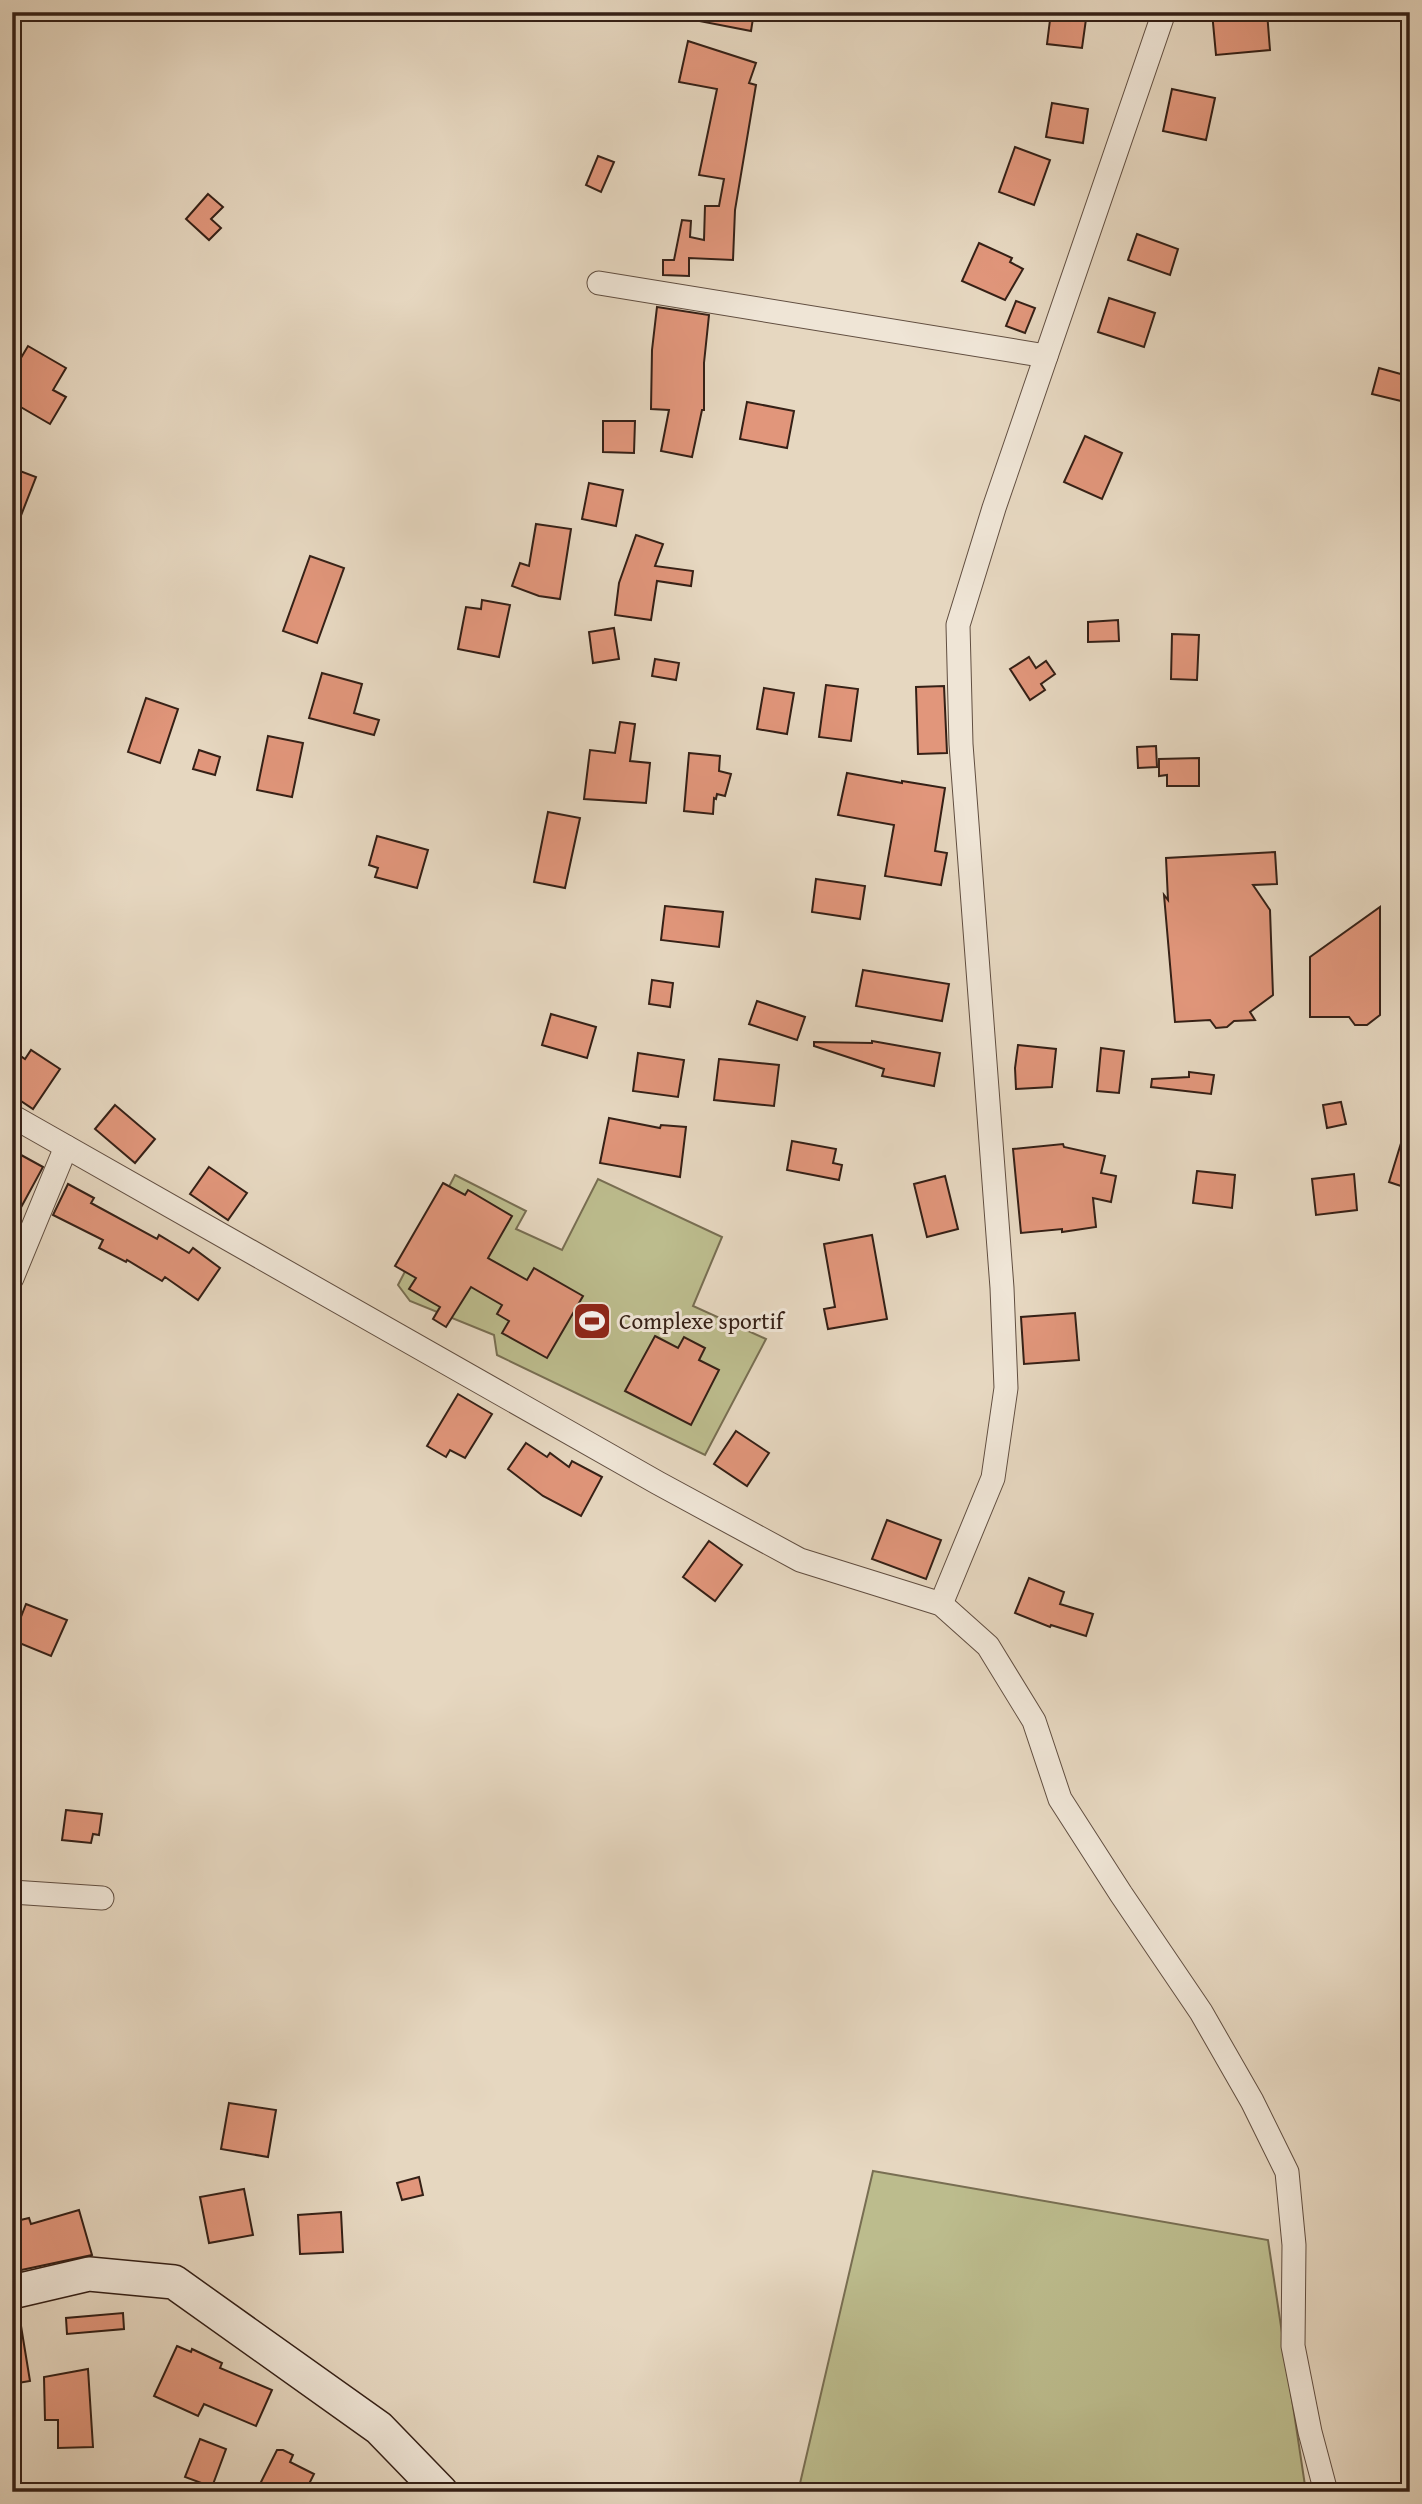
<svg xmlns="http://www.w3.org/2000/svg" width="1422" height="2504" font-family="'Gentium Book Plus',serif">
<rect width="100%" height="100%" fill="#e6d7c0"/>
<filter id="stains"><feTurbulence type="fractalNoise" baseFrequency=".00286" numOctaves="4"/><feColorMatrix values="0 0 0 0 .2 0 0 0 0 .09 0 0 0 0 .02 0 0 0 .5 -.17"/></filter>
<radialGradient id="worn" r=".72"><stop offset=".6" stop-color="#630" stop-opacity="0"/><stop offset="1" stop-color="#630" stop-opacity=".3"/></radialGradient>
<g fill="#bcbc8d" stroke="#786e52" stroke-width="2">
<polygon points="455,1175 526,1211 516,1229 562,1250 598,1179 722,1237 693,1306 766,1339 705,1455 497,1355 494,1335 410,1301 398,1285"/>
<polygon points="873,2171 1268,2240 1306,2492 798,2492"/>
</g>
<g fill="#e1967b" stroke="#352016" stroke-width="2">
<polygon points="694,12 754,12 751,31 694,20"/>
<polygon points="1051,12 1087,12 1082,48 1047,44"/>
<polygon points="1212,12 1267,12 1270,50 1216,55"/>
<polygon points="688,41 756,63 749,83 756,85 735,210 733,260 689,258 689,276 663,275 663,260 674,260 682,220 691,221 690,237 704,240 705,206 719,206 724,179 699,175 717,89 679,82"/>
<polygon points="1172,89 1215,98 1206,140 1163,131"/>
<polygon points="1052,103 1088,109 1083,143 1046,137"/>
<polygon points="1015,147 1050,160 1034,205 999,192"/>
<polygon points="598,156 614,162 601,192 586,185"/>
<polygon points="208,194 223,207 211,219 221,228 209,240 186,219"/>
<polygon points="1137,234 1178,249 1170,275 1128,260"/>
<polygon points="979,243 1012,258 1010,262 1023,269 1005,300 962,281"/>
<polygon points="1109,298 1155,313 1144,347 1098,332"/>
<polygon points="1016,301 1035,308 1025,333 1006,326"/>
<polygon points="657,307 709,315 704,363 704,410 702,410 692,457 661,451 669,410 651,409 652,350"/>
<polygon points="28,346 66,368 53,390 66,397 50,424 12,402 12,373"/>
<polygon points="1379,368 1408,376 1401,401 1372,394"/>
<polygon points="747,402 794,411 787,448 740,439"/>
<polygon points="603,421 635,421 634,453 603,452"/>
<polygon points="1085,436 1122,453 1102,499 1064,482"/>
<polygon points="12,468 36,477 13,536 12,536"/>
<polygon points="589,483 623,490 616,526 582,519"/>
<polygon points="536,524 571,529 560,599 539,596 512,586 520,563 529,566"/>
<polygon points="636,535 663,544 655,566 693,571 691,586 657,581 651,620 615,615 619,583"/>
<polygon points="310,556 344,568 317,643 283,631"/>
<polygon points="482,600 510,605 499,657 458,649 466,607 481,609"/>
<polygon points="1118,620 1119,641 1088,642 1088,622"/>
<polygon points="614,628 619,659 593,663 589,632"/>
<polygon points="1172,634 1199,635 1197,680 1171,679"/>
<polygon points="1029,657 1036,668 1046,661 1055,674 1041,684 1045,690 1030,700 1010,669"/>
<polygon points="655,659 679,663 676,680 652,676"/>
<polygon points="322,673 362,684 354,713 379,720 374,735 309,718"/>
<polygon points="826,685 858,689 851,741 819,737"/>
<polygon points="944,686 947,753 918,754 916,687"/>
<polygon points="764,688 794,693 787,734 757,729"/>
<polygon points="146,698 178,709 160,763 128,752"/>
<polygon points="620,722 635,724 630,761 650,763 646,803 584,799 590,750 615,753"/>
<polygon points="268,736 303,743 292,797 257,790"/>
<polygon points="1156,746 1157,767 1138,768 1137,747"/>
<polygon points="199,750 220,757 215,775 193,769"/>
<polygon points="689,753 720,756 719,771 731,774 725,796 717,794 716,799 714,798 713,814 684,811"/>
<polygon points="1199,758 1199,786 1167,786 1167,775 1159,776 1159,759"/>
<polygon points="847,773 902,783 902,781 945,788 935,851 947,853 941,885 885,876 894,825 838,815"/>
<polygon points="548,812 580,818 565,888 534,882"/>
<polygon points="377,836 428,850 417,888 375,877 378,868 369,865"/>
<polygon points="1275,852 1277,884 1253,885 1270,910 1273,995 1250,1012 1255,1020 1234,1021 1227,1027 1216,1028 1210,1020 1175,1022 1164,895 1168,900 1166,858"/>
<polygon points="816,879 865,886 860,919 812,912"/>
<polygon points="665,906 723,912 719,947 661,940"/>
<polygon points="1380,907 1380,1015 1367,1025 1355,1025 1349,1017 1310,1017 1310,957"/>
<polygon points="863,970 949,984 942,1021 856,1006"/>
<polygon points="652,980 673,983 670,1007 649,1004"/>
<polygon points="757,1001 805,1017 797,1040 749,1024"/>
<polygon points="551,1014 596,1027 587,1058 542,1045"/>
<polygon points="872,1041 940,1053 934,1086 882,1076 884,1069 814,1046 814,1042 872,1043"/>
<polygon points="1018,1045 1056,1049 1052,1087 1016,1089 1015,1068"/>
<polygon points="1101,1048 1124,1051 1119,1093 1097,1091"/>
<polygon points="12,1050 25,1059 31,1050 60,1069 33,1109 12,1095"/>
<polygon points="638,1053 684,1060 678,1097 633,1091"/>
<polygon points="719,1059 779,1065 774,1106 714,1100"/>
<polygon points="1189,1072 1214,1075 1211,1094 1151,1087 1152,1079 1189,1077"/>
<polygon points="1341,1102 1346,1124 1327,1128 1323,1105"/>
<polygon points="115,1105 155,1139 135,1163 95,1129"/>
<polygon points="609,1118 660,1128 661,1125 686,1127 680,1177 600,1163"/>
<polygon points="1406,1127 1410,1128 1410,1179 1407,1188 1389,1182"/>
<polygon points="792,1141 836,1149 833,1163 842,1165 839,1180 787,1170"/>
<polygon points="1063,1144 1064,1147 1105,1156 1101,1173 1116,1176 1111,1202 1093,1198 1096,1227 1062,1232 1062,1229 1021,1233 1013,1149"/>
<polygon points="12,1150 43,1167 12,1224"/>
<polygon points="209,1167 247,1193 228,1220 190,1194"/>
<polygon points="1197,1171 1235,1175 1232,1208 1193,1203"/>
<polygon points="1354,1174 1357,1210 1316,1215 1312,1179"/>
<polygon points="945,1176 958,1229 927,1237 914,1184"/>
<polygon points="443,1183 465,1195 468,1190 512,1216 488,1258 527,1280 534,1268 583,1296 547,1358 502,1333 509,1321 497,1314 502,1305 471,1287 446,1327 433,1319 440,1307 409,1289 416,1278 395,1266"/>
<polygon points="68,1184 94,1198 91,1203 157,1239 159,1235 189,1253 193,1248 220,1268 198,1300 165,1277 162,1281 127,1260 126,1262 99,1248 103,1240 53,1215"/>
<polygon points="872,1235 887,1319 828,1329 824,1309 835,1307 824,1244"/>
<polygon points="1075,1313 1079,1360 1024,1364 1021,1317"/>
<polygon points="655,1336 678,1348 684,1337 705,1348 699,1360 719,1370 691,1425 625,1391"/>
<polygon points="458,1394 492,1414 465,1458 450,1450 446,1457 427,1446"/>
<polygon points="736,1431 769,1453 747,1486 714,1464"/>
<polygon points="526,1443 547,1457 550,1453 569,1467 572,1461 602,1477 581,1516 543,1496 508,1469"/>
<polygon points="887,1520 941,1540 926,1579 872,1559"/>
<polygon points="709,1541 742,1565 715,1601 683,1577"/>
<polygon points="1029,1578 1064,1592 1060,1604 1093,1614 1086,1636 1051,1625 1050,1627 1015,1613"/>
<polygon points="26,1604 67,1620 51,1656 12,1640"/>
<polygon points="66,1810 102,1814 99,1835 93,1834 91,1843 62,1840"/>
<polygon points="229,2103 276,2110 268,2157 221,2149"/>
<polygon points="419,2177 423,2195 402,2200 397,2183"/>
<polygon points="244,2189 253,2235 209,2243 200,2197"/>
<polygon points="79,2210 92,2255 12,2272 12,2222 29,2218 31,2224"/>
<polygon points="341,2212 343,2252 300,2254 298,2215"/>
<polygon points="123,2313 124,2329 67,2334 66,2318"/>
<polygon points="21,2326 30,2381 12,2384 12,2327"/>
<polygon points="177,2346 191,2352 192,2349 222,2363 220,2368 272,2390 256,2426 204,2404 198,2416 154,2396"/>
<polygon points="88,2369 93,2447 58,2448 58,2420 45,2420 44,2377"/>
<polygon points="200,2439 226,2449 212,2487 185,2477"/>
<polygon points="277,2450 283,2450 293,2455 290,2462 314,2474 305,2492 256,2492"/>
</g>
<g fill="none" stroke-linecap="round" stroke-linejoin="round">
<defs>
<g id="street">
<polyline points="599,283 1046,356"/>
<polyline points="12,1116 658,1483 800,1560 941,1604 988,1646 1034,1721 1060,1799 1121,1894 1201,2012 1252,2101 1287,2172 1294,2245 1293,2346 1310,2432 1326,2492"/>
<polyline points="12,1278 66,1147"/>
<polyline points="941,1604 993,1478 1006,1388 1002,1288 961,744 958,625 994,508 1164,12"/>
<polyline points="12,1892 102,1898"/>
</g>
<polyline id="secondary" points="12,2292 89,2274 174,2282 379,2428 441,2492"/>
</defs>
<use href="#street" stroke="#614e40" stroke-width="25"/>
<use href="#secondary" stroke="#352016" stroke-width="36"/>
<use href="#street" stroke="#efe5d6" stroke-width="23"/>
<use href="#secondary" stroke="#efe5d6" stroke-width="33"/>
</g>
<defs>
<symbol id="stadium-square" viewBox="-11 -11 22 22"><rect x="-9" y="-9" width="18" height="18" rx="4" fill="#8f2418" stroke="#efe5d6"/><path d="M0-5a6.5 5 0 1 0 0 10a6.5 5 0 1 0 0-10ZM-3.5-1.8h7v3.6h-7Z" fill="#fff"/></symbol>
</defs>
<g fill-rule="evenodd">
<use href="#stadium-square" x="570" y="1299" width="44" height="44"/>
</g>
<g text-anchor="middle" stroke-width="6" stroke-linejoin="round" paint-order="stroke">
<g font-size="23" fill="#352016" stroke="#efe5d6" text-anchor="start">
<text x="619" y="1329">Complexe sportif</text>
</g>
</g>
<rect width="1422" height="2504" fill="none" stroke="#e6d7c0" stroke-width="42"/>
<rect x="14" y="14" width="1394" height="2476" fill="none" stroke="#352016" stroke-width="3.5"/>
<rect x="21" y="21" width="1380" height="2462" fill="none" stroke="#352016" stroke-width="2"/>
<rect width="100%" height="100%" filter="url(#stains)"/>
<rect width="100%" height="100%" fill="url(#worn)"/>
</svg>
